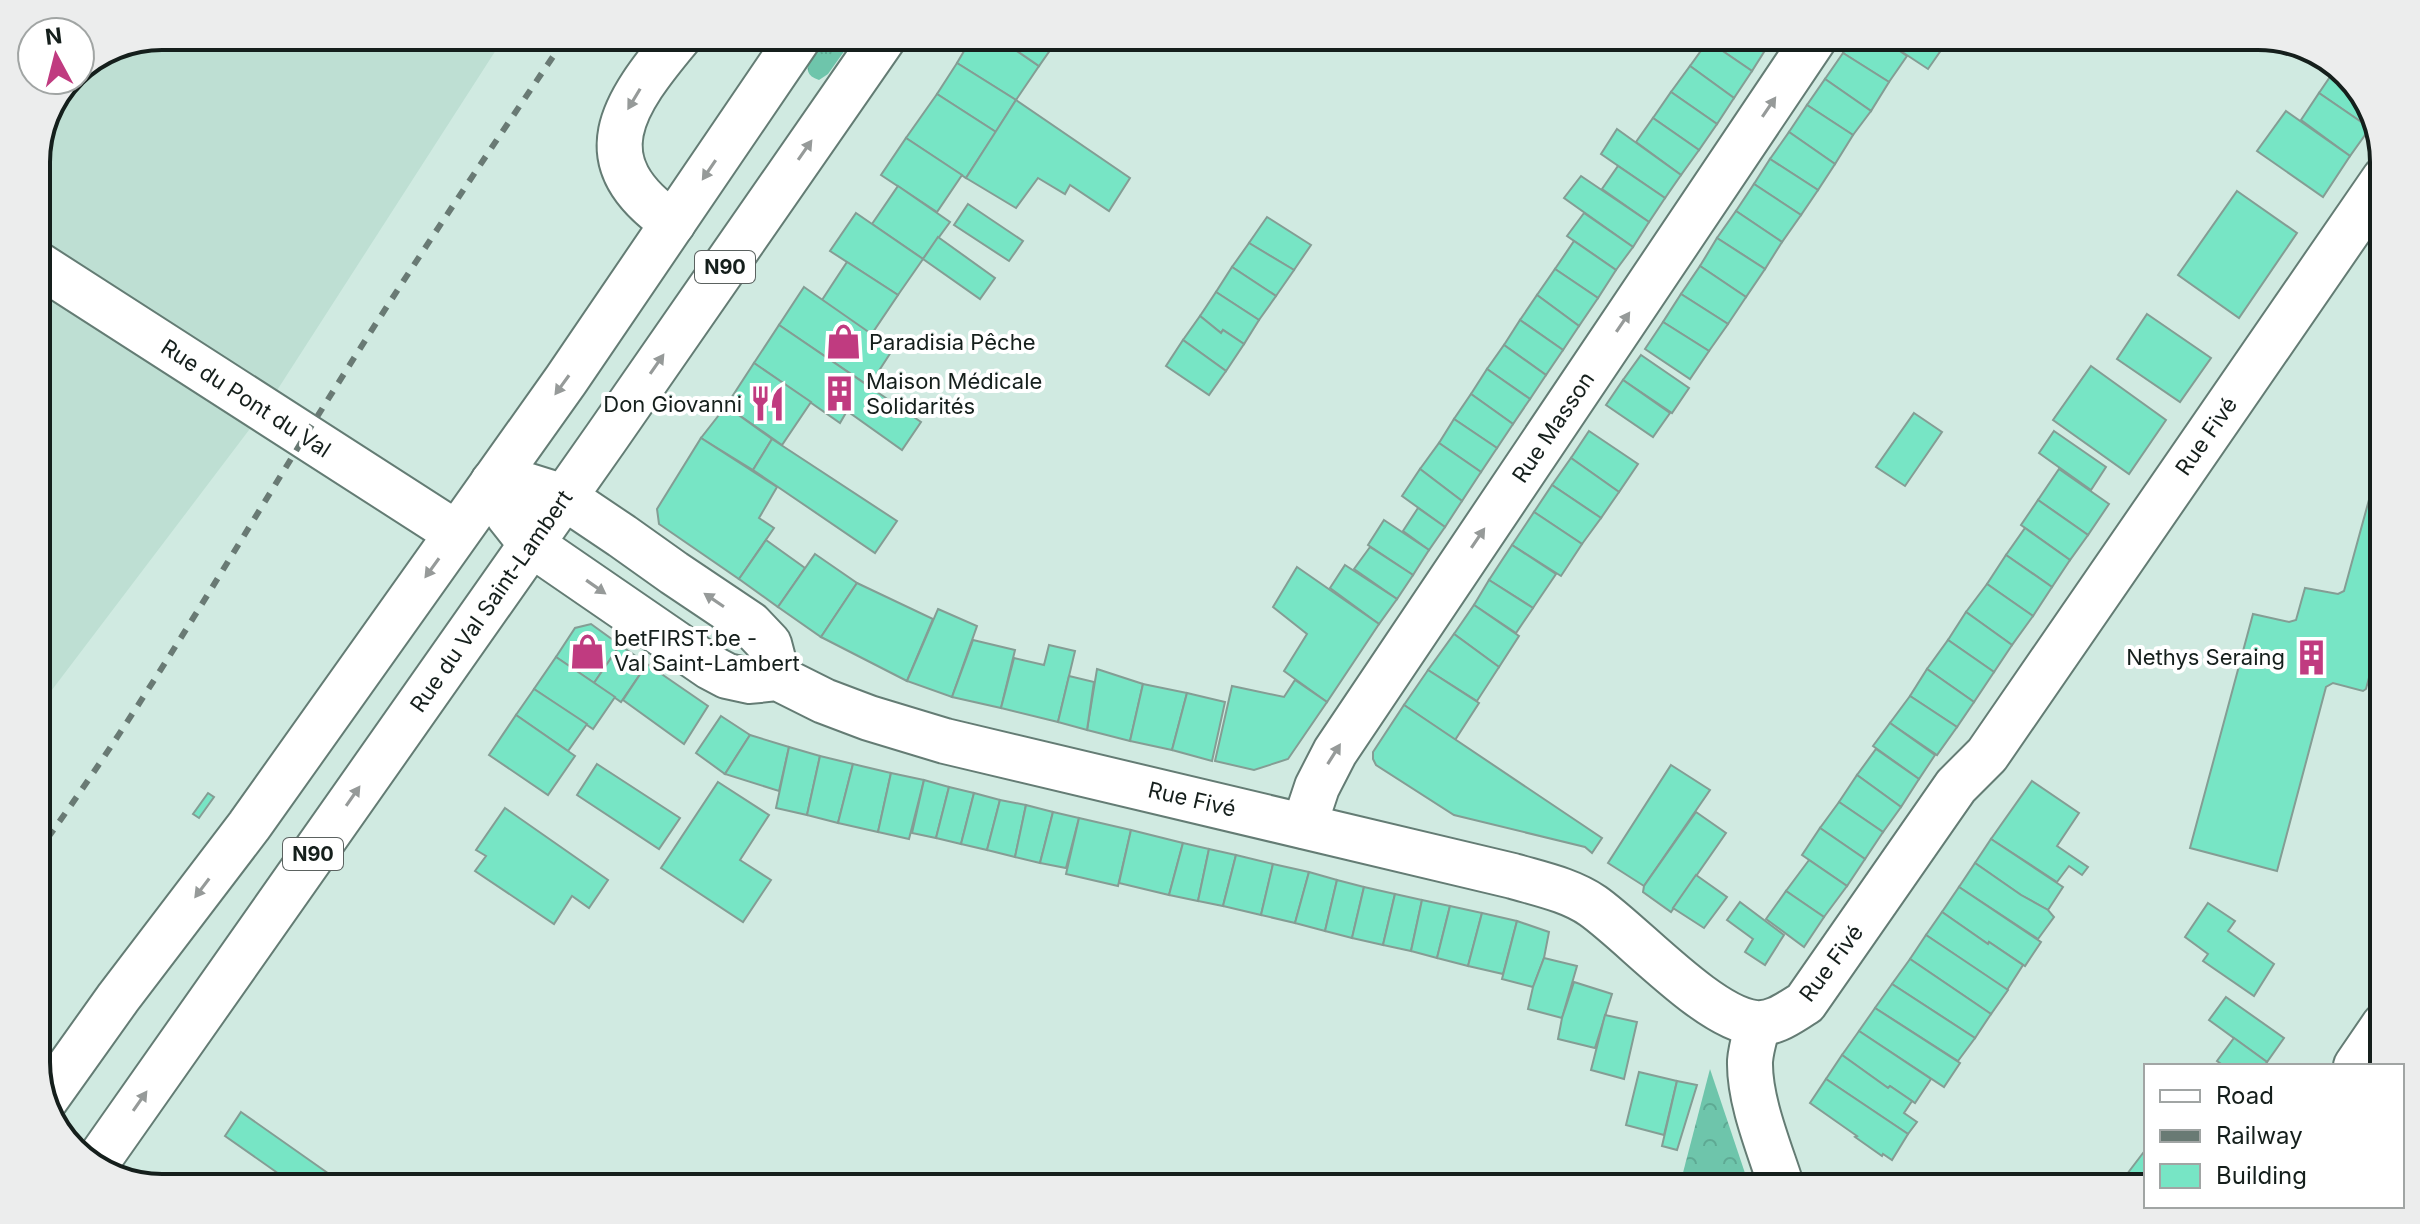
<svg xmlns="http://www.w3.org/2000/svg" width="2420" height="1224" font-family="Inter,sans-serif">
<defs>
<pattern id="grass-tufts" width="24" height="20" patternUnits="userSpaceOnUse" patternTransform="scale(2)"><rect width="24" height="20" fill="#6ec5ab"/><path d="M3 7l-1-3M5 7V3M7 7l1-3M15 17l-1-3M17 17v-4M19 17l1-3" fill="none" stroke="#5ea993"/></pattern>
<pattern id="forest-crowns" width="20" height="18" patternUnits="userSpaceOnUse" patternTransform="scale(2)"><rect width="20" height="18" fill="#6ec5ab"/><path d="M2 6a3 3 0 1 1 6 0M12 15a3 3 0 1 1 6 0" fill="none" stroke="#5ea993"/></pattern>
</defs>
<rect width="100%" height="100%" fill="#d0eae1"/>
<polygon fill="#bedfd3" points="162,36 505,36 265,409 36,711 36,155 70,80 80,80 80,70"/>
<path fill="url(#grass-tufts)" d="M826,36H855L828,74L819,80C794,72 817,50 826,36Z"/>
<polygon fill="url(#forest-crowns)" points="1710,1069 1750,1188 1679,1188"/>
<g fill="#77e5c5" stroke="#849d94" stroke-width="2">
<polygon points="973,36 995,36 1039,66 1016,100 957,63"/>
<polygon points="995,36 1060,36 1039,66"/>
<polygon points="1711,36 1758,36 1769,44 1752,71 1708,41"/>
<polygon points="1758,36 1775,36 1769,44"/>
<polygon points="1854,36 1878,36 1907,56 1889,82 1843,53"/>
<polygon points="1878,36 1951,36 1928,69"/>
<polygon points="1708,41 1752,71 1734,98 1690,66"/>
<polygon points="1843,53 1889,82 1871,111 1825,79"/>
<polygon points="957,63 1016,100 996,132 937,94"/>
<polygon points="1690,66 1734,98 1717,124 1671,92"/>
<polygon points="2336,68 2362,92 2373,123 2370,128 2319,93"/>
<polygon points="1825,79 1871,111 1853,135 1807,105"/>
<polygon points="1671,92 1717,124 1699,150 1653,118"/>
<polygon points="2319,93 2370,128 2350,156 2301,120"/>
<polygon points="937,94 996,132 966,178 906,138"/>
<polygon points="1016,100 1130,178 1109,211 1070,185 1065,194 1038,178 1016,208 966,178"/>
<polygon points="1807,105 1853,135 1835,164 1789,132"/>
<polygon points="2286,111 2350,156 2323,197 2257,151"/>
<polygon points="1653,118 1699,150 1681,175 1636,142"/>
<polygon points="1617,129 1681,175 1665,198 1601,154"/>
<polygon points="1789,132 1835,164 1818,190 1770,159"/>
<polygon points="906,138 962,175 937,212 881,175"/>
<polygon points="1770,159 1818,190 1801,215 1754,184"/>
<polygon points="1618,166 1665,198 1649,222 1602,189"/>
<polygon points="1581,176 1649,222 1633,247 1564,198"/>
<polygon points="1754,184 1801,215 1782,242 1736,211"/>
<polygon points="898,186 950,222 923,259 872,224"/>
<polygon points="2237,191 2297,233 2239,318 2178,275"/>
<polygon points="968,204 1023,241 1009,261 954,225"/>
<polygon points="1736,211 1782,242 1765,269 1717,238"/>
<polygon points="856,213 923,259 898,295 830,251"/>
<polygon points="1584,213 1633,247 1616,270 1567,236"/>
<polygon points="1267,217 1311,245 1294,270 1249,243"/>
<polygon points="938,237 995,278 980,299 923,259"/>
<polygon points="1717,238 1765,269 1746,297 1700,266"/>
<polygon points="1574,241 1616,270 1598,298 1555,269"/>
<polygon points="1249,243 1294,270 1276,296 1232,267"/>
<polygon points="847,262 898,295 871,335 822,300"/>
<polygon points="1700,266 1746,297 1728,324 1681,294"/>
<polygon points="1232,267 1276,296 1259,320 1216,292"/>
<polygon points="1555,269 1598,298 1579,326 1537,295"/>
<polygon points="804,287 893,349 869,386 779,325"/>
<polygon points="1216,292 1259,320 1244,344 1223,330 1221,333 1200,316"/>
<polygon points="1681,294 1728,324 1709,351 1663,322"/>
<polygon points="1537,295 1579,326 1563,350 1520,320"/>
<polygon points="2147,314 2211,358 2180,402 2117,359"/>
<polygon points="1200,316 1221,333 1223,330 1244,344 1226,371 1183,340"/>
<polygon points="1520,320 1563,350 1546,375 1504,345"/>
<polygon points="1663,322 1709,351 1690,379 1645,349"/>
<polygon points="779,325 921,422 902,450 847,411 840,423 754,363"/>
<polygon points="1183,340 1226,371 1209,395 1166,366"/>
<polygon points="1504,345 1546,375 1530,399 1487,369"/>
<polygon points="1641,355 1689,388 1672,413 1623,380"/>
<polygon points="754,363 811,402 782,445 726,406"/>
<polygon points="2091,366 2166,420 2129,474 2053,420"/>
<polygon points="1487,369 1530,399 1513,424 1471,394"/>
<polygon points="1623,380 1670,413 1653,437 1606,405"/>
<polygon points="1471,394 1513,424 1497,448 1454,419"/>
<polygon points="726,406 772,439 753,470 701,438"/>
<polygon points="1914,413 1942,432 1905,486 1876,467"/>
<polygon points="1454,419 1497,448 1481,472 1439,443"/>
<polygon points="1589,431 1638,464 1619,492 1571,458"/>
<polygon points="2054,431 2106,467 2091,490 2039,453"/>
<polygon points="701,438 777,487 759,518 774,528 739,579 659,524 657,509"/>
<polygon points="772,439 897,521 875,553 753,470"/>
<polygon points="1439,443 1481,472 1462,501 1420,469"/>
<polygon points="2384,445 2384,656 2374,659 2366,689 2363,691 2333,683 2326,687 2277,871 2190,848 2253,614 2289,622 2296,620 2305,588 2338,594 2344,591"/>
<polygon points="1571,458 1619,492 1601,518 1552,485"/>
<polygon points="1420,469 1462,501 1445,527 1402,496"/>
<polygon points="2059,469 2109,504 2088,535 2038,500"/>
<polygon points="1552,485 1601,518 1582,544 1534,512"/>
<polygon points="2038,500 2088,535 2070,560 2021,525"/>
<polygon points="1418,508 1445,527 1429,550 1403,531"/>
<polygon points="1534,512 1582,544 1561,576 1512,545"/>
<polygon points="1384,520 1429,550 1413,575 1368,545"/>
<polygon points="2025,528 2070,560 2052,587 2006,555"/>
<polygon points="766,540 805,568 778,607 739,579"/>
<polygon points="1512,545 1556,574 1533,608 1489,580"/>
<polygon points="1370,547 1413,575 1397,599 1354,569"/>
<polygon points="815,554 857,583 821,637 778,607"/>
<polygon points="2006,555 2052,587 2033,616 1987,584"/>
<polygon points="1345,565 1397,599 1379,624 1330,588"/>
<polygon points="1297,567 1379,624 1327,702 1284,671 1307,634 1273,607"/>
<polygon points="1489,580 1533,608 1516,633 1474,605"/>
<polygon points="857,583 933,619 907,681 821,637"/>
<polygon points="1987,584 2033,616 2012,645 1966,612"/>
<polygon points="1474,605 1519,636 1499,667 1454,634"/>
<polygon points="938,609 977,626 952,697 907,681"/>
<polygon points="1966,612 2012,645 1994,672 1948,640"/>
<polygon points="591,624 620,645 594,683 556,657 575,628"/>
<polygon points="1454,634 1499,667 1477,701 1428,670"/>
<polygon points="973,640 1015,650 1001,708 952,697"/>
<polygon points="1948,640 1994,672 1974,702 1927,669"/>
<polygon points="620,645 647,664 621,702 594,683"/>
<polygon points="1049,645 1075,651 1058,722 1001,708 1014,658 1044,665"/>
<polygon points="556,657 615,697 593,729 534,689"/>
<polygon points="647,664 708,706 684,744 623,700"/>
<polygon points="1097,669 1143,684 1130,741 1087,730"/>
<polygon points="1927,669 1974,702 1957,727 1910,696"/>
<polygon points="1428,670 1479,703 1455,740 1404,705"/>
<polygon points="1069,676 1094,682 1087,730 1058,722"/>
<polygon points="1295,680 1327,702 1288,759 1254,770 1215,761 1232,686 1284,697"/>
<polygon points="1143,684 1187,693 1172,750 1130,741"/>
<polygon points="534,689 587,724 568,751 516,715"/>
<polygon points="1187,693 1225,702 1212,761 1172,750"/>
<polygon points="1910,696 1957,727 1937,755 1890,723"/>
<polygon points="1404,705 1602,838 1592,853 1585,847 1454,815 1376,765 1373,759 1373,752"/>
<polygon points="516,715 575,756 548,795 489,755"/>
<polygon points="721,716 750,735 725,774 696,753"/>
<polygon points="1890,723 1935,755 1919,779 1873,746"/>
<polygon points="750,735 789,747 779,791 725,774"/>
<polygon points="789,747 820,756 807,815 776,808"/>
<polygon points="1876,749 1919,779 1901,807 1857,775"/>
<polygon points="820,756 853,764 838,823 807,815"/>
<polygon points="597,764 680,818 659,849 577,795"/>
<polygon points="853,764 891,773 878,832 838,823"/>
<polygon points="1671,765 1710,790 1644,886 1608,863"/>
<polygon points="891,773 924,780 909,839 878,832"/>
<polygon points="1857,775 1901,807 1883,832 1839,802"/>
<polygon points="924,780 949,787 936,838 912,833"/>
<polygon points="2032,781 2079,813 2057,846 2088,867 2082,875 2069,866 2057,882 1991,839"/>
<polygon points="718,782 769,815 740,860 771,880 743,922 661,868"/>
<polygon points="949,787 974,793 961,844 936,838"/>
<polygon points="208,793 214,797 199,818 193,814"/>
<polygon points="974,793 1000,800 987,850 961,844"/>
<polygon points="1000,800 1026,805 1015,857 987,850"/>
<polygon points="1839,802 1883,832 1865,859 1820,828"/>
<polygon points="1026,805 1053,812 1040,863 1015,857"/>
<polygon points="505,808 608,880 589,908 572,896 554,924 475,871 486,856 476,850"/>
<polygon points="1053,812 1079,818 1066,868 1040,863"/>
<polygon points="1696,812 1726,833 1671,912 1643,892 1644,886"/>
<polygon points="1079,818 1131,830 1118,886 1066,874"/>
<polygon points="1820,828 1865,859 1847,886 1802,855"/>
<polygon points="1131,830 1183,843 1169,895 1119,883"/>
<polygon points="1991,839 2063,887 2048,910 2021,895 1975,863"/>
<polygon points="1183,843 1209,849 1198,901 1169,895"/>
<polygon points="1209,849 1236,855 1223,906 1198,901"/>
<polygon points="1236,855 1273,864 1261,915 1223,906"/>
<polygon points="1809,860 1847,886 1824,917 1786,891"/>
<polygon points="1975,863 2021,895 2048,910 2054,917 2038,939 1959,887"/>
<polygon points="1273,864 1309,872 1295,923 1261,915"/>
<polygon points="1309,872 1337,880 1325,931 1295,923"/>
<polygon points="1696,875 1727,897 1704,928 1673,908"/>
<polygon points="1337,880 1364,887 1352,938 1325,931"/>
<polygon points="1364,887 1395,894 1383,945 1352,938"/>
<polygon points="1959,887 2041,942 2025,966 1989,942 1988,944 1942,912"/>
<polygon points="1786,891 1824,917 1804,947 1766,919"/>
<polygon points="1395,894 1422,900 1411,951 1383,945"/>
<polygon points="1422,900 1450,906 1437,958 1411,951"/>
<polygon points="1740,902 1784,935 1765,965 1745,952 1753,939 1727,920"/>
<polygon points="2208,903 2235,921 2228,931 2274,964 2254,996 2203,961 2208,954 2185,937"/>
<polygon points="1450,906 1482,913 1468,966 1437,958"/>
<polygon points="1942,912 1988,944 1989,942 2023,965 2007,990 1926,935"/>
<polygon points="1482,913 1517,921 1503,974 1468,966"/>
<polygon points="1517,921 1549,932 1544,958 1533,987 1502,979"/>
<polygon points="1926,935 2008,990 1991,1014 1910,959"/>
<polygon points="1544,958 1577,966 1562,1018 1528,1009 1533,987"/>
<polygon points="1910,959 1991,1014 1975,1038 1892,984"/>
<polygon points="1574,982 1612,994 1595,1048 1558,1039 1562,1018"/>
<polygon points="1892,984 1975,1038 1958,1061 1875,1008"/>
<polygon points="2226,997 2284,1038 2267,1062 2209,1020"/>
<polygon points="1875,1008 1960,1063 1944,1087 1859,1031"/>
<polygon points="1605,1015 1637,1022 1624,1079 1591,1070"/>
<polygon points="1859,1031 1931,1079 1915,1103 1890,1086 1888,1088 1842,1055"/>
<polygon points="2234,1038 2267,1062 2264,1066 2224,1066 2217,1061"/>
<polygon points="1842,1055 1888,1088 1890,1086 1912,1101 1904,1113 1917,1122 1908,1134 1826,1079"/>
<polygon points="1639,1072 1677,1081 1664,1135 1626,1125"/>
<polygon points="1826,1079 1908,1134 1892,1160 1883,1154 1882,1156 1855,1137 1857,1136 1810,1103"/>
<polygon points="1677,1081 1697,1085 1677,1150 1662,1146"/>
<polygon points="241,1112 349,1188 299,1188 225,1136"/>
<polygon points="2143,1153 2146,1155 2146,1188 2136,1188 2124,1178"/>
</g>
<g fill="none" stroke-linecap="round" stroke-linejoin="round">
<defs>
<g id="minor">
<path d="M673,223C582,161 623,104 680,36"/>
<polyline points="36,263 456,533"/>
<path d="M778,678L769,644L750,624L674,573L622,536L564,497L516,482H493L508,515L531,544L710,667L727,676L750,681L778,678L824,701L869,718L945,741L1513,876C1540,884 1570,890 1593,906C1634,935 1708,1018 1755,1023C1774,1025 1790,1012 1805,1003L1956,786L1987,755L2384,179"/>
<polyline points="1304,826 1317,787 1335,752 1816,36"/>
<path d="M1758,1024C1755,1036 1751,1048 1750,1061C1749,1101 1770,1150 1782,1188"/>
<polyline points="2356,1066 2384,1025"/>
</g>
<g id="major">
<polyline points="46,1099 118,998 249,826 566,380 800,36"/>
<polyline points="95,1165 606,438 885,36"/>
</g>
</defs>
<use href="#minor" stroke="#647c74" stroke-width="48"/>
<use href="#major" stroke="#647c74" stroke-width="48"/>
<use href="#minor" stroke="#fff" stroke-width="44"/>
<use href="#major" stroke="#fff" stroke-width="44"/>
<path stroke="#697a74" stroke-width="6" stroke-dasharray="10 10" stroke-linecap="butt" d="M36,854C146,704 238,542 337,385C411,267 489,151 567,36"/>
</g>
<defs><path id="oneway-solid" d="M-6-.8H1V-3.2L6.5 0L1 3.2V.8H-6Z" transform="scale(2)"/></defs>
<g fill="#969a99">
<use href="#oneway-solid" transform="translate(634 99) rotate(121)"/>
<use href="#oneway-solid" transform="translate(1769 107) rotate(-56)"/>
<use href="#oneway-solid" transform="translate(805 150) rotate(-55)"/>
<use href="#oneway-solid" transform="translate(709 170) rotate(124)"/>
<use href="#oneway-solid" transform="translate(1623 322) rotate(-56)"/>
<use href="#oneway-solid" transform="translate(657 364) rotate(-55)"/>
<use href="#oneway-solid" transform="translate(562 385) rotate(126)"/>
<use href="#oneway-solid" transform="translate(1478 538) rotate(-56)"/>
<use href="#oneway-solid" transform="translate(432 568) rotate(126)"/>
<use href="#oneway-solid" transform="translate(596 587) rotate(35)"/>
<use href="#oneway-solid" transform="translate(714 600) rotate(-146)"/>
<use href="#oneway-solid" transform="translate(1334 754) rotate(-58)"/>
<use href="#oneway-solid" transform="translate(353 796) rotate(-55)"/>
<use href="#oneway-solid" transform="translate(202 888) rotate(127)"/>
<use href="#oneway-solid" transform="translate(140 1101) rotate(-55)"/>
</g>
<defs>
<symbol id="shop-bare" viewBox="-9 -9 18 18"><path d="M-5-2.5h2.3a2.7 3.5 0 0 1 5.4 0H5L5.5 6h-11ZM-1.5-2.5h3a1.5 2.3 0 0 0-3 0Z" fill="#c03b80" stroke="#fff" stroke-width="2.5" paint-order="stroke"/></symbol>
<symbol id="building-bare" viewBox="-9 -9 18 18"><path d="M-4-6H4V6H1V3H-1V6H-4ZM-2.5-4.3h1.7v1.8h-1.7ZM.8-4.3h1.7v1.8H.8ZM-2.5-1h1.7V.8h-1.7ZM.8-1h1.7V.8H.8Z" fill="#c03b80" stroke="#fff" stroke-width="2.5" paint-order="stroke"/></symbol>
<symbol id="restaurant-bare" viewBox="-9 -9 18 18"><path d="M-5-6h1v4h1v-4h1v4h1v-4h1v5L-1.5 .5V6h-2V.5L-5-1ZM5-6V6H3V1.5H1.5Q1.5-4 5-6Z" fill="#c03b80" stroke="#fff" stroke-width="2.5" paint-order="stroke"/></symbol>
</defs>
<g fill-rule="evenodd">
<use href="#shop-bare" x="818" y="316" width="51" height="51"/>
<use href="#building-bare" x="814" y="368" width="51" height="51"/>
<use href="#restaurant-bare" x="742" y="378" width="51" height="51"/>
<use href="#shop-bare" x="562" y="626" width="51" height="51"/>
<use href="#building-bare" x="2286" y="632" width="51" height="51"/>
</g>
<g text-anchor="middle" stroke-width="8" stroke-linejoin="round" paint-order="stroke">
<g fill="#fff" stroke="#5b6260" stroke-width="2">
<rect x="695" y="251" width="60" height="32" rx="6"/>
<rect x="283" y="838" width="60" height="32" rx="6"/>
</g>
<g font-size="20" font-weight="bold" fill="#151f1c">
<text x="725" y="274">N90</text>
<text x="313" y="861">N90</text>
</g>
<g font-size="22" fill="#151f1c" stroke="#fff" text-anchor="start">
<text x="869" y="350">Paradisia Pêche</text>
<text x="866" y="389">Maison Médicale<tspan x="866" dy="25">Solidarités</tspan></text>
<text x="742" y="412" text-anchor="end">Don Giovanni</text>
<text x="614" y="646">betFIRST.be -<tspan x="614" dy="25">Val Saint-Lambert</tspan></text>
<text x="2285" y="665" text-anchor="end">Nethys Seraing</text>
</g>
<g font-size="22" fill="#151f1c" stroke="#fff">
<text transform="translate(246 398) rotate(33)" y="8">Rue du Pont du Val</text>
<text transform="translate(1553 427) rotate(-56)" y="8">Rue Masson</text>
<text transform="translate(2206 436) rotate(-55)" y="8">Rue Fivé</text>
<text transform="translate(491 601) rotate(-55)" y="8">Rue du Val Saint-Lambert</text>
<text transform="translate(1192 799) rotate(13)" y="8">Rue Fivé</text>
<text transform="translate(1831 963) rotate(-53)" y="8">Rue Fivé</text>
</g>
</g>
<path d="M0 0H2420V1224H0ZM162 50H2258A112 112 0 0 1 2370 162V1062A112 112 0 0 1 2258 1174H162A112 112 0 0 1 50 1062V162A112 112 0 0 1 162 50Z" fill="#eceded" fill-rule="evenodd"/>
<path fill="none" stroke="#151f1c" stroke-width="4" d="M162 50H2258A112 112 0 0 1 2370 162V1062A112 112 0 0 1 2258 1174H162A112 112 0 0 1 50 1062V162A112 112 0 0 1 162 50Z"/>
<rect x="2144" y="1064" width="260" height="144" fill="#ffffff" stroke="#a1a5a4" stroke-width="2"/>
<rect x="2160" y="1090" width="40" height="12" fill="#ffffff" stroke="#a1a5a4" stroke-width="2"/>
<text x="2216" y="1104" font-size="24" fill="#151f1c">Road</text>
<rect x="2160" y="1130" width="40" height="12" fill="#697a74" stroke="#a1a5a4" stroke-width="2"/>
<text x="2216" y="1144" font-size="24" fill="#151f1c">Railway</text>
<rect x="2160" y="1164" width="40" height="24" fill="#77e5c5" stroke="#a1a5a4" stroke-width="2"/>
<text x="2216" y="1184" font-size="24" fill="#151f1c">Building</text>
<g transform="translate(56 56) rotate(353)"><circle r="38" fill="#ffffff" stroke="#a1a5a4" stroke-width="2"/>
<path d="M0-6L14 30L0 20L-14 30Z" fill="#c03b80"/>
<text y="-12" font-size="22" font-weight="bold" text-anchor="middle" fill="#151f1c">N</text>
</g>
</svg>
